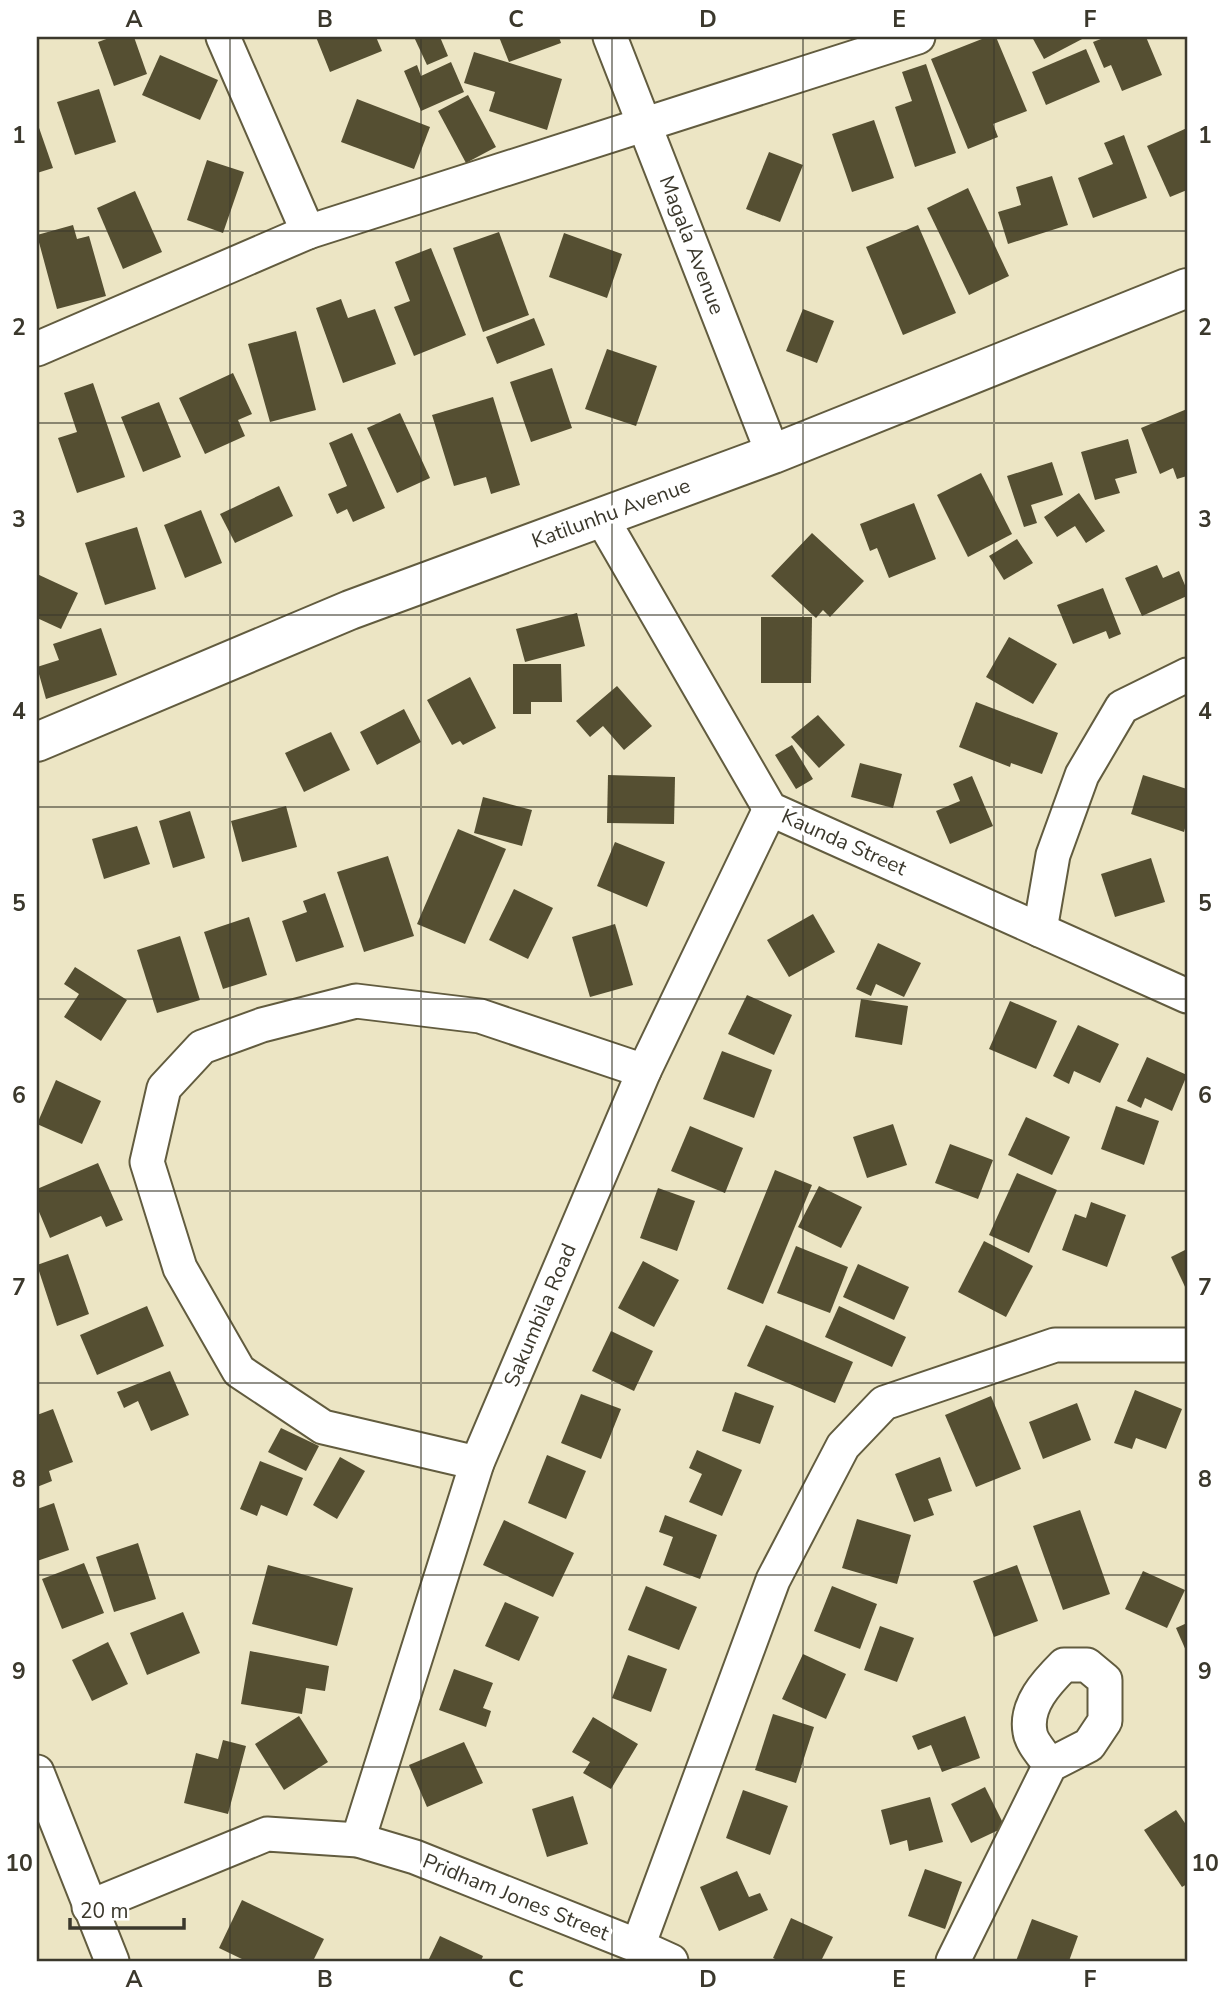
<svg xmlns="http://www.w3.org/2000/svg" width="1224" height="1998" font-family="'Nunito Sans',sans-serif">
<rect width="100%" height="100%" fill="#ece5c4"/>
<g fill="#554f32">
<polygon points="112,37 134,37 147,74 114,86 98,42"/>
<polygon points="316,37 376,37 382,51 330,72"/>
<polygon points="414,37 440,37 448,56 427,65"/>
<polygon points="499,37 559,37 561,43 509,62"/>
<polygon points="987,37 996,37 1027,111 993,124 998,137 968,149 931,59"/>
<polygon points="1032,37 1086,37 1044,59"/>
<polygon points="1106,37 1146,37 1162,75 1122,91 1111,65 1104,68 1093,42"/>
<polygon points="1086,49 1100,82 1046,105 1032,72"/>
<polygon points="474,52 562,79 547,130 489,111 495,92 464,83"/>
<polygon points="160,55 218,80 200,120 142,95"/>
<polygon points="451,62 464,92 421,111 404,71 417,65 421,76"/>
<polygon points="926,64 956,153 915,167 895,107 912,101 902,72"/>
<polygon points="99,89 116,142 75,155 57,102"/>
<polygon points="468,95 496,147 466,163 438,111"/>
<polygon points="357,99 430,127 414,169 341,142"/>
<polygon points="874,120 894,178 852,192 832,134"/>
<polygon points="37,122 53,168 37,173"/>
<polygon points="1187,128 1187,190 1170,197 1147,146"/>
<polygon points="1124,135 1147,198 1093,218 1078,178 1113,164 1104,143"/>
<polygon points="769,152 803,165 780,222 746,209"/>
<polygon points="207,160 244,172 223,233 187,220"/>
<polygon points="1052,176 1068,225 1008,244 998,212 1021,205 1016,187"/>
<polygon points="968,188 1009,276 969,295 927,208"/>
<polygon points="135,191 162,252 123,269 97,208"/>
<polygon points="73,225 77,239 89,236 106,296 57,309 37,235"/>
<polygon points="918,225 956,313 903,335 866,247"/>
<polygon points="499,232 529,315 483,332 453,248"/>
<polygon points="564,233 622,254 607,298 549,277"/>
<polygon points="431,248 466,335 414,356 394,307 410,301 395,262"/>
<polygon points="341,299 348,318 375,309 396,364 343,383 316,308"/>
<polygon points="803,309 834,321 817,363 786,351"/>
<polygon points="534,318 545,345 497,364 486,337"/>
<polygon points="296,331 316,410 270,422 248,344"/>
<polygon points="607,349 657,366 636,426 585,409"/>
<polygon points="552,368 572,428 531,442 510,382"/>
<polygon points="233,373 252,414 238,420 245,436 205,454 179,398"/>
<polygon points="93,383 125,477 77,493 58,438 77,432 64,393"/>
<polygon points="493,397 520,485 491,494 486,477 454,486 432,415"/>
<polygon points="159,402 181,457 143,472 121,417"/>
<polygon points="1187,409 1187,476 1177,479 1173,468 1160,474 1141,428"/>
<polygon points="400,413 430,478 397,493 367,428"/>
<polygon points="352,433 385,508 353,522 347,509 337,514 328,494 347,486 329,443"/>
<polygon points="1128,439 1137,473 1115,479 1120,493 1095,500 1081,452"/>
<polygon points="1052,462 1063,495 1031,505 1037,523 1024,527 1007,476"/>
<polygon points="981,473 1012,534 968,557 937,495"/>
<polygon points="279,486 293,516 235,543 220,514"/>
<polygon points="1079,493 1105,531 1086,543 1075,526 1057,537 1044,517"/>
<polygon points="914,503 936,559 889,578 877,548 870,551 860,524"/>
<polygon points="201,510 222,563 185,578 164,525"/>
<polygon points="137,527 156,589 105,605 85,543"/>
<polygon points="812,533 864,581 830,617 823,610 816,618 771,576"/>
<polygon points="1017,539 1033,563 1004,580 989,556"/>
<polygon points="1157,565 1163,578 1179,571 1187,590 1187,596 1142,616 1125,578"/>
<polygon points="37,574 78,593 61,629 37,618"/>
<polygon points="1103,588 1121,634 1109,639 1106,631 1073,644 1057,605"/>
<polygon points="577,613 585,646 525,662 516,629"/>
<polygon points="761,617 812,617 811,683 761,683"/>
<polygon points="101,628 117,675 46,699 37,667 59,660 53,644"/>
<polygon points="1009,637 1057,664 1033,704 986,677"/>
<polygon points="513,664 561,664 562,702 531,702 531,714 513,714"/>
<polygon points="470,677 496,728 463,745 460,741 452,745 427,700"/>
<polygon points="617,686 652,726 624,750 603,726 590,737 576,721"/>
<polygon points="976,702 1058,733 1042,774 1011,763 1010,767 959,747"/>
<polygon points="404,709 421,742 377,765 360,732"/>
<polygon points="818,715 845,745 819,768 791,737"/>
<polygon points="331,732 350,770 304,792 285,753"/>
<polygon points="792,745 813,779 796,789 775,755"/>
<polygon points="860,763 902,774 893,808 851,797"/>
<polygon points="608,775 675,777 674,824 607,823"/>
<polygon points="1143,775 1187,789 1187,821 1184,832 1131,814"/>
<polygon points="972,776 993,826 950,844 936,811 960,801 953,784"/>
<polygon points="483,797 532,810 522,846 474,833"/>
<polygon points="286,806 297,847 242,862 231,821"/>
<polygon points="190,811 205,858 173,868 159,821"/>
<polygon points="137,826 150,864 104,879 92,839"/>
<polygon points="458,829 506,849 465,944 417,924"/>
<polygon points="615,842 665,862 647,907 597,886"/>
<polygon points="388,856 414,936 364,952 337,872"/>
<polygon points="1151,858 1165,902 1115,917 1101,874"/>
<polygon points="514,889 553,908 528,959 489,940"/>
<polygon points="325,893 344,947 296,962 282,921 307,912 303,901"/>
<polygon points="813,914 835,952 789,977 767,940"/>
<polygon points="249,917 267,975 223,989 204,932"/>
<polygon points="615,924 633,985 590,997 572,937"/>
<polygon points="180,936 200,1000 157,1013 137,950"/>
<polygon points="878,943 921,963 904,997 876,984 871,996 856,989"/>
<polygon points="75,967 127,1000 101,1041 64,1017 79,994 64,984"/>
<polygon points="747,995 792,1015 774,1055 728,1034"/>
<polygon points="861,999 908,1006 902,1045 855,1037"/>
<polygon points="1010,1001 1057,1021 1036,1069 989,1049"/>
<polygon points="1078,1025 1119,1044 1100,1083 1074,1071 1069,1084 1053,1076"/>
<polygon points="722,1051 772,1070 754,1118 703,1099"/>
<polygon points="1147,1057 1187,1075 1172,1111 1145,1098 1141,1108 1127,1101"/>
<polygon points="56,1080 101,1101 82,1144 37,1124"/>
<polygon points="1116,1106 1159,1121 1144,1165 1101,1149"/>
<polygon points="1026,1117 1070,1137 1052,1175 1008,1155"/>
<polygon points="893,1124 907,1165 867,1178 853,1137"/>
<polygon points="690,1126 743,1148 725,1193 671,1171"/>
<polygon points="950,1144 993,1160 978,1199 935,1183"/>
<polygon points="98,1163 123,1220 106,1227 101,1216 50,1238 37,1207 37,1189"/>
<polygon points="775,1170 812,1185 763,1304 727,1289"/>
<polygon points="1017,1173 1057,1190 1029,1253 989,1235"/>
<polygon points="819,1186 862,1207 841,1248 798,1227"/>
<polygon points="658,1188 695,1201 677,1251 640,1238"/>
<polygon points="1091,1202 1126,1215 1107,1267 1062,1250 1075,1214 1086,1218"/>
<polygon points="984,1241 1033,1266 1006,1317 958,1292"/>
<polygon points="796,1246 848,1267 830,1313 777,1293"/>
<polygon points="1187,1249 1187,1291 1171,1257"/>
<polygon points="68,1254 89,1314 57,1326 37,1265"/>
<polygon points="643,1261 679,1280 654,1327 618,1308"/>
<polygon points="858,1264 909,1287 894,1320 843,1297"/>
<polygon points="147,1306 164,1346 97,1375 80,1335"/>
<polygon points="839,1306 906,1337 892,1367 825,1337"/>
<polygon points="766,1325 853,1362 835,1403 747,1366"/>
<polygon points="611,1331 653,1351 634,1391 592,1371"/>
<polygon points="170,1371 189,1415 151,1431 138,1401 124,1408 117,1392"/>
<polygon points="1135,1390 1182,1409 1166,1449 1136,1438 1132,1449 1114,1443"/>
<polygon points="735,1392 774,1406 760,1444 722,1431"/>
<polygon points="581,1394 621,1409 601,1459 561,1443"/>
<polygon points="991,1396 1021,1469 976,1487 945,1415"/>
<polygon points="1077,1403 1091,1440 1043,1459 1029,1422"/>
<polygon points="53,1409 73,1462 49,1471 52,1481 37,1487 37,1415"/>
<polygon points="281,1428 319,1446 306,1471 268,1452"/>
<polygon points="697,1450 742,1470 722,1516 689,1502 702,1474 689,1468"/>
<polygon points="547,1455 586,1471 566,1519 528,1503"/>
<polygon points="340,1457 365,1471 337,1519 313,1505"/>
<polygon points="940,1457 952,1491 928,1499 934,1515 914,1522 895,1474"/>
<polygon points="260,1461 303,1478 287,1516 261,1505 257,1516 240,1509"/>
<polygon points="54,1503 69,1550 37,1561 37,1509"/>
<polygon points="1080,1510 1110,1594 1063,1610 1033,1526"/>
<polygon points="665,1515 717,1535 700,1579 663,1565 673,1537 659,1532"/>
<polygon points="857,1519 911,1535 897,1584 842,1568"/>
<polygon points="504,1520 574,1553 553,1597 483,1565"/>
<polygon points="138,1543 156,1599 114,1612 96,1557"/>
<polygon points="84,1563 104,1613 62,1629 42,1579"/>
<polygon points="268,1565 353,1588 337,1646 252,1624"/>
<polygon points="1017,1565 1038,1621 994,1637 973,1581"/>
<polygon points="1143,1571 1185,1590 1167,1628 1125,1609"/>
<polygon points="646,1586 697,1607 679,1650 628,1630"/>
<polygon points="832,1586 877,1604 860,1649 814,1631"/>
<polygon points="505,1602 539,1617 519,1661 485,1646"/>
<polygon points="183,1612 200,1653 147,1675 130,1633"/>
<polygon points="1187,1623 1187,1653 1176,1628"/>
<polygon points="880,1626 914,1638 897,1682 864,1670"/>
<polygon points="108,1642 128,1684 92,1701 72,1660"/>
<polygon points="250,1651 329,1666 325,1691 306,1688 302,1714 241,1704"/>
<polygon points="803,1654 846,1674 826,1719 782,1699"/>
<polygon points="628,1655 667,1669 651,1712 612,1698"/>
<polygon points="454,1669 493,1683 483,1708 491,1711 486,1727 439,1710"/>
<polygon points="773,1714 814,1727 796,1783 755,1770"/>
<polygon points="299,1716 328,1762 284,1790 255,1744"/>
<polygon points="965,1716 980,1758 942,1772 931,1745 918,1750 912,1736"/>
<polygon points="593,1717 638,1744 611,1789 583,1773 590,1762 572,1752"/>
<polygon points="223,1740 246,1746 228,1814 184,1803 196,1753 218,1759"/>
<polygon points="464,1742 483,1783 427,1807 409,1765"/>
<polygon points="985,1787 1005,1827 971,1843 951,1804"/>
<polygon points="743,1790 788,1806 770,1855 726,1838"/>
<polygon points="573,1796 588,1844 547,1857 532,1809"/>
<polygon points="930,1797 943,1842 909,1851 907,1840 890,1845 881,1810"/>
<polygon points="1176,1810 1187,1826 1187,1884 1182,1887 1144,1830"/>
<polygon points="925,1869 962,1882 945,1929 908,1916"/>
<polygon points="737,1871 749,1897 760,1893 768,1910 719,1931 700,1887"/>
<polygon points="242,1900 324,1939 313,1961 246,1961 219,1948"/>
<polygon points="791,1918 833,1937 821,1961 779,1961 773,1958"/>
<polygon points="1032,1919 1078,1936 1069,1961 1016,1961"/>
<polygon points="440,1936 483,1956 481,1961 428,1961"/>
</g>
<g fill="none" stroke-linecap="round" stroke-linejoin="round">
<defs>
<g id="street">
<polyline points="223,37 308,232"/>
<polyline points="610,37 773,454"/>
<polyline points="37,349 308,232 918,37"/>
<polyline points="601,517 770,809 1187,996"/>
<polyline points="1040,930 1053,855 1082,775 1122,707 1187,675"/>
<polyline points="477,1463 323,1427 239,1371 180,1268 147,1162 164,1088 202,1047 262,1025 356,1001 480,1016 644,1071"/>
<polyline points="37,1772 112,1961"/>
<polyline points="358,1840 477,1463 644,1071 770,809"/>
<polyline points="89,1907 267,1834 358,1840 415,1857 638,1946 671,1961"/>
<polyline points="638,1946 773,1580 843,1446 884,1403 1055,1345 1187,1345"/>
<path d="M953,1961L1050,1765L1089,1745L1105,1721V1680L1087,1665H1064C1047,1682 1025,1705 1030,1732C1031,1742 1044,1756 1050,1765"/>
</g>
<polyline id="secondary" points="37,742 350,610 773,454 1187,288"/>
</defs>
<use href="#street" stroke="#625c3f" stroke-width="37"/>
<use href="#secondary" stroke="#625c3f" stroke-width="42"/>
<use href="#street" stroke="#fff" stroke-width="33"/>
<use href="#secondary" stroke="#fff" stroke-width="38"/>
</g>
<path fill="none" stroke="#3b382c" stroke-width="2" stroke-opacity="0.55" d="M230,37V1961M421,37V1961M612,37V1961M803,37V1961M994,37V1961M37,231H1187M37,423H1187M37,615H1187M37,807H1187M37,999H1187M37,1191H1187M37,1383H1187M37,1575H1187M37,1767H1187"/>
<g text-anchor="middle" stroke-width="7" stroke-linejoin="round" paint-order="stroke">
<g font-size="21" fill="#3b382c" stroke="#fff">
<text transform="translate(692 245) rotate(69)" y="7">Magala Avenue</text>
<text transform="translate(611 513) rotate(-20)" y="7">Katilunhu Avenue</text>
<text transform="translate(844 842) rotate(24)" y="7">Kaunda Street</text>
<text transform="translate(540 1315) rotate(-67)" y="7">Sakumbila Road</text>
<text transform="translate(516 1897) rotate(22)" y="7">Pridham Jones Street</text>
</g>
</g>
<rect width="1224" height="1998" fill="none" stroke="#ffffff" stroke-width="77"/>
<path d="M70 1918v10h114v-10" fill="none" stroke="#3b382c" stroke-width="3.5"/>
<text x="80" y="1918" font-size="21" fill="#3b382c" stroke="#ffffff" stroke-width="5" paint-order="stroke">20 m</text>
<rect x="38" y="38" width="1148" height="1922" fill="none" stroke="#3b382c" stroke-width="2.5"/>
<g font-size="23" text-anchor="middle" font-weight="bold" fill="#3b382c">
<text x="134" y="27">A</text>
<text x="325" y="27">B</text>
<text x="516" y="27">C</text>
<text x="708" y="27">D</text>
<text x="899" y="27">E</text>
<text x="1090" y="27">F</text>
<text x="19" y="143">1</text>
<text x="1205" y="143">1</text>
<text x="19" y="335">2</text>
<text x="1205" y="335">2</text>
<text x="19" y="527">3</text>
<text x="1205" y="527">3</text>
<text x="19" y="719">4</text>
<text x="1205" y="719">4</text>
<text x="19" y="911">5</text>
<text x="1205" y="911">5</text>
<text x="19" y="1103">6</text>
<text x="1205" y="1103">6</text>
<text x="19" y="1295">7</text>
<text x="1205" y="1295">7</text>
<text x="19" y="1487">8</text>
<text x="1205" y="1487">8</text>
<text x="19" y="1679">9</text>
<text x="1205" y="1679">9</text>
<text x="19" y="1871">10</text>
<text x="1205" y="1871">10</text>
<text x="134" y="1987">A</text>
<text x="325" y="1987">B</text>
<text x="516" y="1987">C</text>
<text x="708" y="1987">D</text>
<text x="899" y="1987">E</text>
<text x="1090" y="1987">F</text>
</g>
</svg>
